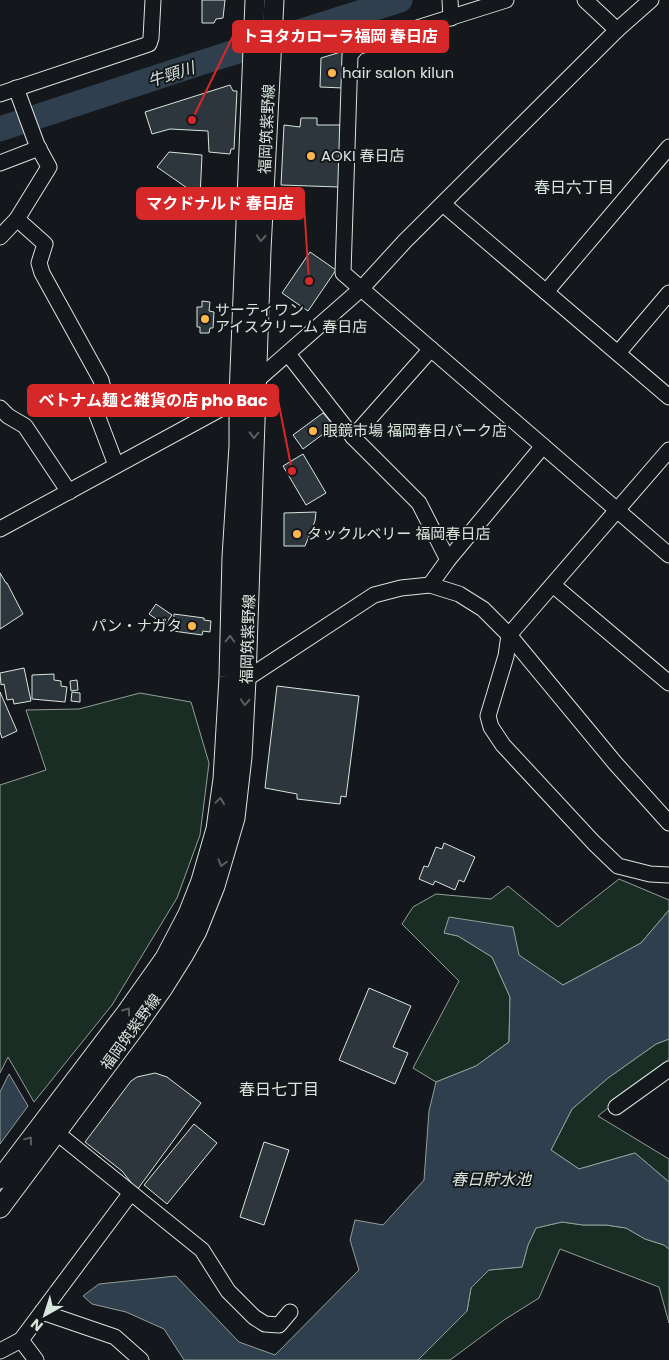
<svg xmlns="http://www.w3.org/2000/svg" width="669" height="1360" font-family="Poppins,'Noto Sans JP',sans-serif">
<rect width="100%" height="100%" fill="#14181c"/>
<g fill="#1a2d24" stroke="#939e99">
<polygon points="140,693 191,702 209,763 200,835 177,898 112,1005 34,1102 8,1057 0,1073 0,785 46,770 26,710 79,709"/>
<polygon points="619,879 669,900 669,910 641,943 563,985 518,955 513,927 444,933 458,936 492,957 510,997 509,1042 476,1066 436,1082 413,1068 459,981 402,924 413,907 436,894 491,899 508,886 558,927"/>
<polygon points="669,1039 669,1059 598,1116 669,1159 669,1182 635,1153 579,1169 551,1150 572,1109 608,1078 656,1044"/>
<polygon points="562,1222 583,1225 606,1225 626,1228 645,1239 664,1245 669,1249 669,1323 659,1287 560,1249 539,1298 504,1320 450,1360 418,1360 467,1311 471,1288 489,1270 522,1267 528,1245 536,1228"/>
</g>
<g fill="#2f3f4d" stroke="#939e99">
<polygon points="669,910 669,1039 656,1044 608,1078 572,1109 551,1150 579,1169 635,1153 669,1182 669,1249 664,1245 645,1239 626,1228 606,1225 583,1225 562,1222 536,1228 528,1245 522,1267 489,1270 471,1288 467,1311 418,1360 184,1360 164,1329 126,1312 92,1304 83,1296 99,1284 176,1276 239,1342 275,1355 359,1270 350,1240 355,1220 383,1225 424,1180 429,1111 436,1082 476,1066 509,1042 510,997 492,957 458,936 444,933 449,917 513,927 519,955 563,985 641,943"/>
<polygon points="9,1074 28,1106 0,1144 0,1092"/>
</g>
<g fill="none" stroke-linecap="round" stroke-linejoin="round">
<polyline stroke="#2f3f4d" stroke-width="25" points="0,129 197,64 400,0"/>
</g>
<g fill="#2c363c" stroke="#d8e6dc">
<polygon points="202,0 225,0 223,18 216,19 214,23 202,23"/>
<polygon points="344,51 343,88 320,87 321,58"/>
<polygon points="230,85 233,91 237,91 234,149 231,149 230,154 209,152 208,131 170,129 152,134 145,112"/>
<polygon points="301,118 317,118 317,125 340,125 339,187 281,185 284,125 300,127"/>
<polygon points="169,152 202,155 200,197 157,167"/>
<polygon points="310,252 336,270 308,311 282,293"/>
<polygon points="202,301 210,302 209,311 214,312 213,328 210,328 209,333 200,333 200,327 197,327 197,307 202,307"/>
<polygon points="323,413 334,426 303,449 293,435"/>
<polygon points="303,454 326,493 306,505 283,466"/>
<polygon points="316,512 315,521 305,546 284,546 284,513"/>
<polygon points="0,573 6,583 7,583 23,614 0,629"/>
<polygon points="156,604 172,615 165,625 149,614"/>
<polygon points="174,614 204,618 204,620 211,621 210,632 203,631 202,635 173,631"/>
<polygon points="24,668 31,701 14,704 13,699 7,700 4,684 1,685 0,673"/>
<polygon points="54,674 54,680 61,681 61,686 67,687 65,702 32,699 32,675"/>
<polygon points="77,680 78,690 71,691 70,681"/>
<polygon points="277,686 359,696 346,797 341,796 340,804 297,799 297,794 265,788"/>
<polygon points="0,692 17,731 2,738 0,732"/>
<polygon points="72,692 80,693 80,702 71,701"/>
<polygon points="444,843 475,857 464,882 459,880 455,890 435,881 433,885 419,879 424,866 428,867 436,847 442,849"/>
<polygon points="369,988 411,1006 393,1047 408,1053 395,1084 339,1060"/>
<polygon points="155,1073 167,1077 201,1103 137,1190 122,1171 85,1142 131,1081 137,1077"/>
<polygon points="194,1124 217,1143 167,1204 144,1185"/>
<polygon points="264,1142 289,1150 264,1225 240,1217"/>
</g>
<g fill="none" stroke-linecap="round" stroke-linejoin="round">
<defs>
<g id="minor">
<polyline points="450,0 451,18"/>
<polyline points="506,0 357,47 350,55 343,273 669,555"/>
<polyline points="585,0 617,30"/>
<polyline points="0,94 149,44 151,38 153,0"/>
<polyline points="0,163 39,148"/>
<polyline points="443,204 669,397"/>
<polyline points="17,219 45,244 39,263 42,273 101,380 104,392 97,415 116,465"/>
<polyline points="0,237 17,219 49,167 37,145 16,88"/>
<polyline points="546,292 669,147"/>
<polyline points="431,349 353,437 419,503 448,560"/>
<polyline points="618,353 669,293"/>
<polyline points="288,354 353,437"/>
<polyline points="0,408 8,416 25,426 69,492"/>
<polyline points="669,450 509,635 506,656 488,716 491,727 503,745 594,843 618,866 650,874 669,875"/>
<polyline points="0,529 224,407 239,396 362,288 405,241 617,30 651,0"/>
<polyline points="430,585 448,560 543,446"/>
<polyline points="553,585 669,683"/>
<polyline points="246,679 374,595 401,588 430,585 459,594 483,609 509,635 615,763 669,823"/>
<polyline points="616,1107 669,1069"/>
<polyline points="57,1133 202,1250 228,1291 254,1317 265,1324 279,1325 290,1312"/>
<polyline points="42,1312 115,1337 141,1360"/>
<polyline points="0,1351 21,1340"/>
<polyline points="36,1360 21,1340 130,1194"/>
</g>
<g id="major">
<polyline points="0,1179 126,1013 165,958 188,914 201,881 216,829 223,779 229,677 232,557 239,446 239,396 255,0"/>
<polyline points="0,1208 139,1022 163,988 183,956 197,931 215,886 235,818 242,757 246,679 261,250 274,0"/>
</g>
</defs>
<use href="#minor" stroke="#d8e6dc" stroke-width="17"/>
<use href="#major" stroke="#d8e6dc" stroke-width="21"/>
<use href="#minor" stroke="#14181c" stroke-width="15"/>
<use href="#major" stroke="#14181c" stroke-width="19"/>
</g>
<defs><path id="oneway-chevron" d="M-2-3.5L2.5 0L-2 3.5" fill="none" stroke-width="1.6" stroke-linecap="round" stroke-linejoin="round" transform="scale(1.25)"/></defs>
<g stroke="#59605f">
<use href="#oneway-chevron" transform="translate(261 238) rotate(93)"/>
<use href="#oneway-chevron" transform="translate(254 435) rotate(92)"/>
<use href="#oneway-chevron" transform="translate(230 639) rotate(-89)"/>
<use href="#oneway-chevron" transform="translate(245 702) rotate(93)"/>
<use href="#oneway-chevron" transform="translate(220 801) rotate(-82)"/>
<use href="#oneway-chevron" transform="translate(222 863) rotate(106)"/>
<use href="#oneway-chevron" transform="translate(127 1011) rotate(-54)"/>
<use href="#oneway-chevron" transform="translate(29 1140) rotate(-53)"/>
</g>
<g fill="#ffb74d" stroke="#14181c" stroke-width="2">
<circle cx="332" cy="73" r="5"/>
<circle cx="311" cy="156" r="5"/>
<circle cx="205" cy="319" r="5"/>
<circle cx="313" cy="431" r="5"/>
<circle cx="297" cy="534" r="5"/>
<circle cx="192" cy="626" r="5"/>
</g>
<g text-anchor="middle" stroke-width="4" stroke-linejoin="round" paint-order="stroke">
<g font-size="15" fill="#d8e6dc" stroke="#14181c" text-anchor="start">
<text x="342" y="78">hair salon kilun</text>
<text x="321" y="161">AOKI 春日店</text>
<text x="215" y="315">サーティワン<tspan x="215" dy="17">アイスクリーム 春日店</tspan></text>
<text x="323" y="436">眼鏡市場 福岡春日パーク店</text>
<text x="307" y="539">タックルベリー 福岡春日店</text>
<text x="182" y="631" text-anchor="end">パン・ナガタ</text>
</g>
<g font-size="15" fill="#d8e6dc" stroke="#14181c">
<text transform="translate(267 129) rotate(-87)" y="5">福岡筑紫野線</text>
<text transform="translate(248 639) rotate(-88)" y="5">福岡筑紫野線</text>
<text transform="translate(131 1032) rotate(-54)" y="5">福岡筑紫野線</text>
</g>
<g font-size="16" font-style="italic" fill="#d8e6dc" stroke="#14181c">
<text transform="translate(171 74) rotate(-18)" y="6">牛頸川</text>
<text x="491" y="1185">春日貯水池</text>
</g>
<g font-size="16" fill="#d8e6dc" stroke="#14181c">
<text x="574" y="193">春日六丁目</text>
<text x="279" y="1095">春日七丁目</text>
</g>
</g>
<path fill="none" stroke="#d62828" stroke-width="2" d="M192 120L233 36M309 281L304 204M292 471L278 400"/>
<g fill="#d62828" stroke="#14181c" stroke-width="2">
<circle cx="192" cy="120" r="5"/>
<circle cx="309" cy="281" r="5"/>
<circle cx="292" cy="471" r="5"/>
</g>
<g fill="#d62828" stroke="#d62828" stroke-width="2">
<rect x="233" y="21" width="215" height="31" rx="5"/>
<rect x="137" y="188" width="167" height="31" rx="5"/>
<rect x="28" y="385" width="250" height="31" rx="5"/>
</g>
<g font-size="16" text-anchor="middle" font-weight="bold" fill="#fff">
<text x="340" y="42">トヨタカローラ福岡 春日店</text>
<text x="220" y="209">マクドナルド 春日店</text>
<text x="153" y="406">ベトナム麺と雑貨の店 pho Bac</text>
</g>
<g transform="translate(45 1315) rotate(219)" stroke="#14181c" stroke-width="4" paint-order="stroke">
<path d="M0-4L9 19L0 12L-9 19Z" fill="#d8e6dc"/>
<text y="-8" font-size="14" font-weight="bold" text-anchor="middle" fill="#d8e6dc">N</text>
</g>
</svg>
